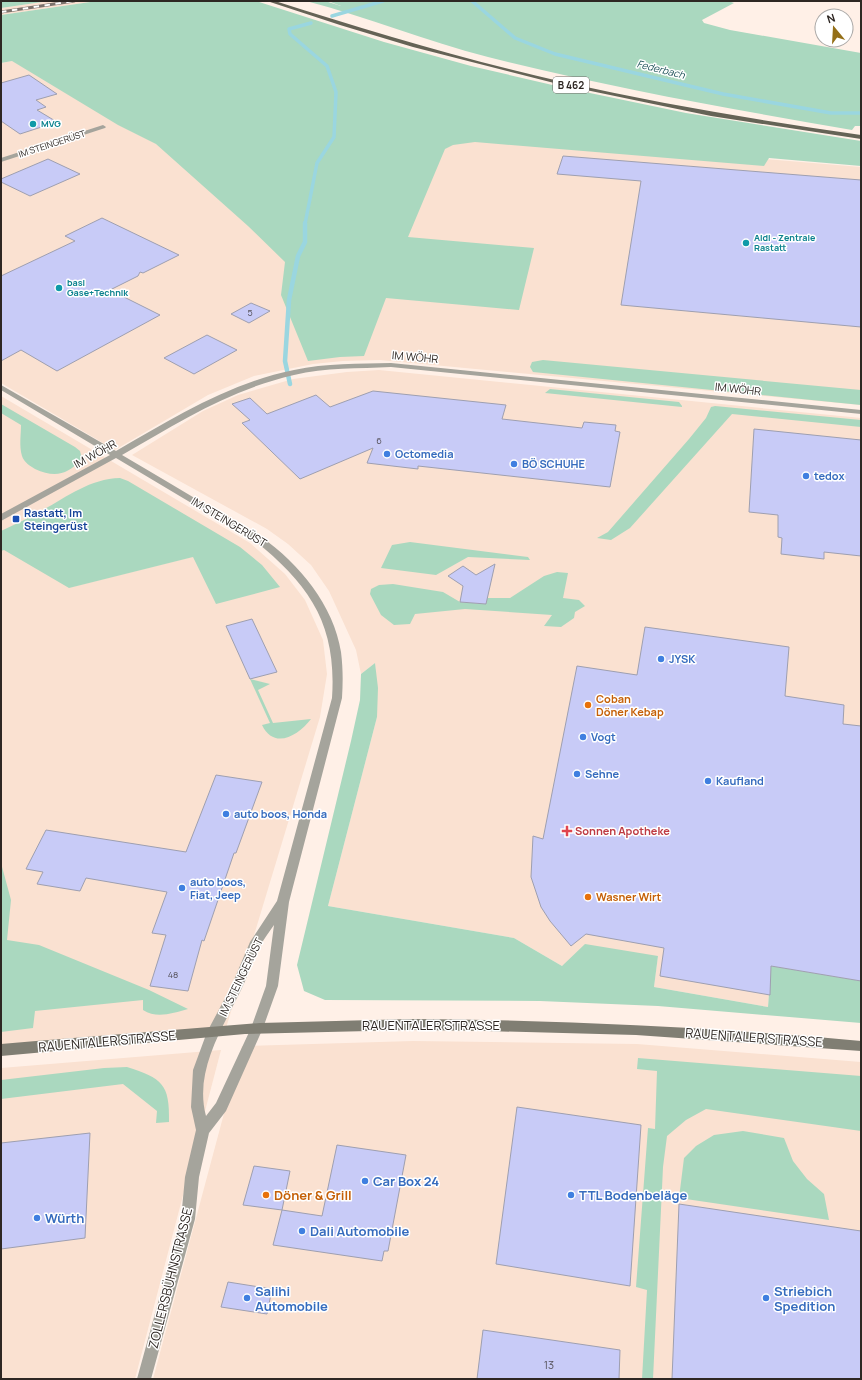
<svg xmlns="http://www.w3.org/2000/svg" width="862" height="1380" font-family="Manrope,sans-serif">
<rect width="100%" height="100%" fill="#fff0e7"/>
<g fill="#fae1d1">
<polygon points="49,1 97,1 1,15 1,8"/>
<polygon points="12,61 584,144 861,167 861,405 380,360 343,361 313,364 254,376 208,395 115,450 1,383 1,63"/>
<polygon points="379,370 861,418 861,981 771,966 768,1007 654,987 658,956 562,966 514,938 328,906 377,717 375,663 361,674 356,650 329,591 311,565 288,544 267,529 132,455 203,411 238,395 293,379 347,372"/>
<polygon points="1,396 250,543 285,574 305,600 323,640 327,674 320,717 226,1028 1,1049"/>
<polygon points="413,1041 637,1044 861,1062 861,1379 153,1379 242,1046"/>
<polygon points="221,1050 135,1379 1,1379 1,1068"/>
</g>
<g fill="#aad8bf">
<polygon points="1,1 49,1 1,8"/>
<polygon points="97,1 256,1 384,42 471,66 561,87 686,113 861,141 861,166 769,158 764,166 475,142 453,145 445,149 408,237 534,248 519,310 386,298 364,356 340,357 308,361 281,295 285,262 248,226 156,144 118,125 12,61 1,63 1,15"/>
<path d="M306,1H325L341,6L328,1H728L734,3L702,20L704,23L730,30L861,53V126H855L852,130C730,109 608,87 488,57C426,41 367,17 306,1Z"/>
<polygon points="543,360 861,390 861,405 533,372 530,367 532,362"/>
<polygon points="550,389 679,402 682,406 682,407 545,393"/>
<path d="M1,404L75,447L80,451L82,459C67,475 55,478 35,469C30,466 24,462 22,456C19,446 21,435 21,425L1,413Z"/>
<polygon points="715,406 861,420 861,427 732,414 630,528 611,540 597,538 608,532 689,439 706,418 711,407"/>
<path d="M120,478L128,481L240,547L262,565L280,587L216,604L193,557L69,588L4,550L1,551V531C15,524 29,518 43,510C68,496 90,479 120,478Z"/>
<polygon points="410,542 528,557 530,560 468,557 436,575 381,568 392,545"/>
<polygon points="557,572 568,573 563,598 579,600 585,606 575,612 574,618 561,627 544,626 552,615 465,609 415,614 410,624 394,625 381,615 370,594 371,589 379,585 393,584 443,592 460,602 486,604 487,598 510,598 544,576"/>
<polygon points="375,663 378,688 377,717 328,906 514,938 562,966 585,944 658,956 654,987 768,1007 771,966 861,981 861,1023 658,1006 540,1001 325,1000 304,991 297,965 351,741 360,700 361,674"/>
<path d="M250,679L270,684L258,690L273,723L311,719C298,736 274,750 262,725L270,723Z"/>
<path d="M1,863L11,900L7,940L39,945L149,990L188,1009C173,1013 157,1019 143,1010V1000L35,1011L33,1028L1,1032Z"/>
<polygon points="638,1058 861,1076 861,1131 706,1109 686,1120 667,1136 663,1167 653,1379 642,1379 647,1290 636,1287 648,1128 655,1129 657,1071 637,1069"/>
<path d="M127,1067C162,1078 170,1084 169,1122L156,1123L157,1111L123,1084L1,1099V1080L104,1068Z"/>
<polygon points="743,1131 784,1138 793,1161 807,1179 824,1194 829,1220 679,1198 684,1158 696,1146 714,1135"/>
</g>
<g fill="none" stroke-linecap="round" stroke-linejoin="round">
<g stroke="#9ad6e0" stroke-width="3.5">
<polyline points="472,1 515,38 555,54 723,94 831,113 861,113"/>
<polyline points="332,16 383,1"/>
<polyline points="305,224 317,163 334,137 336,92 327,66 290,34 289,29 311,23"/>
</g>
<polyline stroke="#9ad6e0" stroke-width="4.5" points="290,384 285,361 289,300 298,256 305,242 305,223"/>
</g>
<g fill="#c8cbf7" stroke="#9e9fb0">
<polygon points="29,75 57,94 36,100 46,107 37,110 57,122 20,134 1,121 1,83"/>
<polygon points="563,156 861,180 861,327 621,305 641,181 557,174"/>
<polygon points="48,159 80,174 30,196 1,182 1,179"/>
<polygon points="102,218 179,255 143,273 140,272 138,276 110,290 160,315 57,371 21,350 1,361 1,276 75,241 65,236"/>
<polygon points="251,303 270,311 249,323 231,314"/>
<polygon points="207,335 237,350 194,374 164,358"/>
<polygon points="373,391 506,405 502,419 582,428 584,422 616,425 615,431 620,432 610,487 418,466 418,469 367,463 373,448 300,479 242,423 250,420 232,404 250,398 267,414 316,395 330,407"/>
<polygon points="754,429 861,440 861,556 824,552 824,559 781,554 782,538 778,537 778,515 749,512"/>
<polygon points="495,564 486,604 460,602 463,586 448,576 463,566 476,575"/>
<polygon points="252,619 277,672 250,679 226,626"/>
<polygon points="645,627 789,647 785,696 844,705 843,724 861,726 861,981 771,966 770,995 660,976 664,948 586,934 571,946 550,921 541,907 531,877 533,836 543,839 577,666 637,675"/>
<polygon points="216,775 262,782 236,853 234,853 204,941 202,940 188,991 150,986 166,935 152,933 167,892 86,878 80,891 37,884 43,872 26,869 46,830 186,852"/>
<polygon points="517,1107 641,1125 630,1286 496,1264"/>
<polygon points="90,1133 85,1238 1,1249 1,1143"/>
<polygon points="337,1145 406,1155 388,1251 384,1251 382,1261 273,1245 282,1210 322,1216"/>
<polygon points="254,1166 290,1171 282,1210 243,1205"/>
<polygon points="679,1204 861,1231 861,1379 672,1379"/>
<polygon points="228,1282 272,1289 267,1314 221,1307"/>
<polygon points="483,1330 620,1350 619,1379 477,1379"/>
</g>
<g fill="none" stroke-linecap="round" stroke-linejoin="round">
<g fill="#a5a49c" fill-rule="evenodd">
<polygon points="103,125 106,127 105,128 1,162 1,158"/>
<path d="M391,363L861,410V414L391,367C359,369 325,367 294,375C229,390 179,422 122,455C152,473 182,490 211,508C228,517 246,526 261,537C299,563 334,606 341,652C343,668 343,682 342,698L289,902L278,986L263,1028L226,1111L209,1133L199,1177L195,1219L151,1379H137L181,1219L185,1177L196,1130L191,1107L193,1070L207,1032L231,987L250,942L277,901L332,698C337,625 310,585 255,541L116,458L1,521V514L110,455L1,390V385L116,451C173,418 229,383 294,370C326,363 359,364 391,363ZM274,925L266,986L251,1028L216,1103L206,1116C194,1071 222,1029 241,990C248,976 252,961 259,948C263,940 269,932 274,925Z"/>
</g>
<path fill="#807e73" fill-rule="evenodd" d="M411,1019C561,1020 711,1027 861,1041V1051L636,1035L486,1031L411,1030L245,1034L1,1056V1044L36,1041L260,1023Z"/>
<path fill="#656356" fill-rule="evenodd" d="M267,1H275C370,31 466,60 563,82C662,104 761,121 861,135V139L711,116L562,85L413,47L340,25Z"/>
<defs>
<polyline id="rail" points="1,12 74,1"/>
</defs>
<use href="#rail" stroke="#7c726c" stroke-width="3"/>
<use href="#rail" stroke="#fff" stroke-width="2" stroke-dasharray="5.5" stroke-linecap="butt"/>
</g>
<g fill="#0f9aa8" stroke="#fff" stroke-width="1.5">
<circle cx="33" cy="124" r="4"/>
<circle cx="746" cy="243" r="4"/>
<circle cx="59" cy="288" r="4"/>
</g>
<g fill="#3f7fe0" stroke="#fff" stroke-width="1.5">
<circle cx="387" cy="454" r="4"/>
<circle cx="514" cy="464" r="4"/>
<circle cx="806" cy="476" r="4"/>
<circle cx="661" cy="659" r="4"/>
<circle cx="583" cy="737" r="4"/>
<circle cx="577" cy="774" r="4"/>
<circle cx="708" cy="781" r="4"/>
<circle cx="226" cy="814" r="4"/>
<circle cx="182" cy="888" r="4"/>
<circle cx="365" cy="1181" r="4"/>
<circle cx="571" cy="1195" r="4"/>
<circle cx="37" cy="1218" r="4"/>
<circle cx="302" cy="1231" r="4"/>
<circle cx="247" cy="1298" r="4"/>
<circle cx="766" cy="1298" r="4"/>
</g>
<rect fill="#1a4fb4" stroke="#fff" stroke-width="1.5" x="12" y="515" width="8" height="8" rx="2"/>
<g fill="#e8710a" stroke="#fff" stroke-width="1.5">
<circle cx="588" cy="705" r="4"/>
<circle cx="588" cy="897" r="4"/>
<circle cx="266" cy="1195" r="4"/>
</g>
<path fill="#e0444e" stroke="#fff" stroke-width="1.5" d="M565 825h4v4h4v4h-4v4h-4v-4h-4v-4h4z"/>
<g text-anchor="middle" stroke-width="3" stroke-linejoin="round" paint-order="stroke">
<g font-size="9" font-weight="bold" fill="#0d838f" stroke="#fff" text-anchor="start">
<text x="41" y="127">MVG</text>
<text x="754" y="241">Aldi - Zentrale<tspan x="754" dy="10">Rastatt</tspan></text>
<text x="67" y="286">basi<tspan x="67" dy="10">Gase+Technik</tspan></text>
</g>
<g font-size="9" fill="#2e2723" stroke="#fff">
<text transform="translate(52 144) rotate(-18)" y="3">IM STEINGERÜST</text>
</g>
<g font-size="9" fill="#545058">
<text x="250" y="316">5</text>
<text x="379" y="444">6</text>
<text x="173" y="978">48</text>
</g>
<g font-size="10" font-style="italic" fill="#1d5158" stroke="#fff">
<text transform="translate(661 69) rotate(14)" y="4">Federbach</text>
</g>
<rect fill="#fff" stroke="#6d6865" stroke-width="1" x="553" y="77" width="36" height="16" rx="3"/>
<g font-size="10" font-weight="bold" fill="#2e2723">
<text x="571" y="89">B 462</text>
</g>
<g font-size="11" fill="#2e2723" stroke="#fff">
<text transform="translate(415 357) rotate(5)" y="4">IM WÖHR</text>
<text transform="translate(738 389) rotate(6)" y="4">IM WÖHR</text>
<text transform="translate(95 454) rotate(-29)" y="4">IM WÖHR</text>
<text transform="translate(229 522) rotate(31)" y="4">IM STEINGERÜST</text>
<text transform="translate(241 977) rotate(-64)" y="4">IM STEINGERÜST</text>
</g>
<g font-size="11" font-weight="bold" fill="#366cbe" stroke="#fff" text-anchor="start">
<text x="395" y="458">Octomedia</text>
<text x="522" y="468">BÖ SCHUHE</text>
<text x="814" y="480">tedox</text>
<text x="669" y="663">JYSK</text>
<text x="591" y="741">Vogt</text>
<text x="585" y="778">Sehne</text>
<text x="716" y="785">Kaufland</text>
<text x="234" y="818">auto boos, Honda</text>
<text x="190" y="886">auto boos,<tspan x="190" dy="13">Fiat, Jeep</tspan></text>
</g>
<g font-size="11" font-weight="bold" fill="#164399" stroke="#fff" text-anchor="start">
<text x="24" y="517">Rastatt, Im<tspan x="24" dy="13">Steingerüst</tspan></text>
</g>
<g font-size="11" font-weight="bold" fill="#c56008" stroke="#fff" text-anchor="start">
<text x="596" y="703">Coban<tspan x="596" dy="13">Döner Kebap</tspan></text>
<text x="596" y="901">Wasner Wirt</text>
</g>
<g font-size="11" font-weight="bold" fill="#be3a42" stroke="#fff" text-anchor="start">
<text x="575" y="835">Sonnen Apotheke</text>
</g>
<g font-size="11" fill="#545058">
<text x="549" y="1369">13</text>
</g>
<g font-size="13" fill="#2e2723" stroke="#fff">
<text x="431" y="1030">RAUENTALER STRASSE</text>
<text transform="translate(754 1037) rotate(4)" y="5">RAUENTALER STRASSE</text>
<text transform="translate(107 1041) rotate(-5)" y="5">RAUENTALER STRASSE</text>
<text transform="translate(170 1278) rotate(-76)" y="5">ZOLLERSBÜHNSTRASSE</text>
</g>
<g font-size="13" font-weight="bold" fill="#366cbe" stroke="#fff" text-anchor="start">
<text x="373" y="1186">Car Box 24</text>
<text x="579" y="1200">TTL Bodenbeläge</text>
<text x="45" y="1223">Würth</text>
<text x="310" y="1236">Dali Automobile</text>
<text x="255" y="1296">Salihi<tspan x="255" dy="15">Automobile</tspan></text>
<text x="774" y="1296">Striebich<tspan x="774" dy="15">Spedition</tspan></text>
</g>
<g font-size="13" font-weight="bold" fill="#c56008" stroke="#fff" text-anchor="start">
<text x="274" y="1200">Döner &amp; Grill</text>
</g>
</g>
<rect width="862" height="1380" fill="none" stroke="#2e2723" stroke-width="4"/>
<g transform="translate(834 28) rotate(342)"><circle r="19" fill="#ffffff" stroke="#aba9a7"/>
<path d="M0-3L7 15L0 10L-7 15Z" fill="#946f17"/>
<text y="-6" font-size="11" font-weight="bold" text-anchor="middle" fill="#2e2723">N</text>
</g>
</svg>
